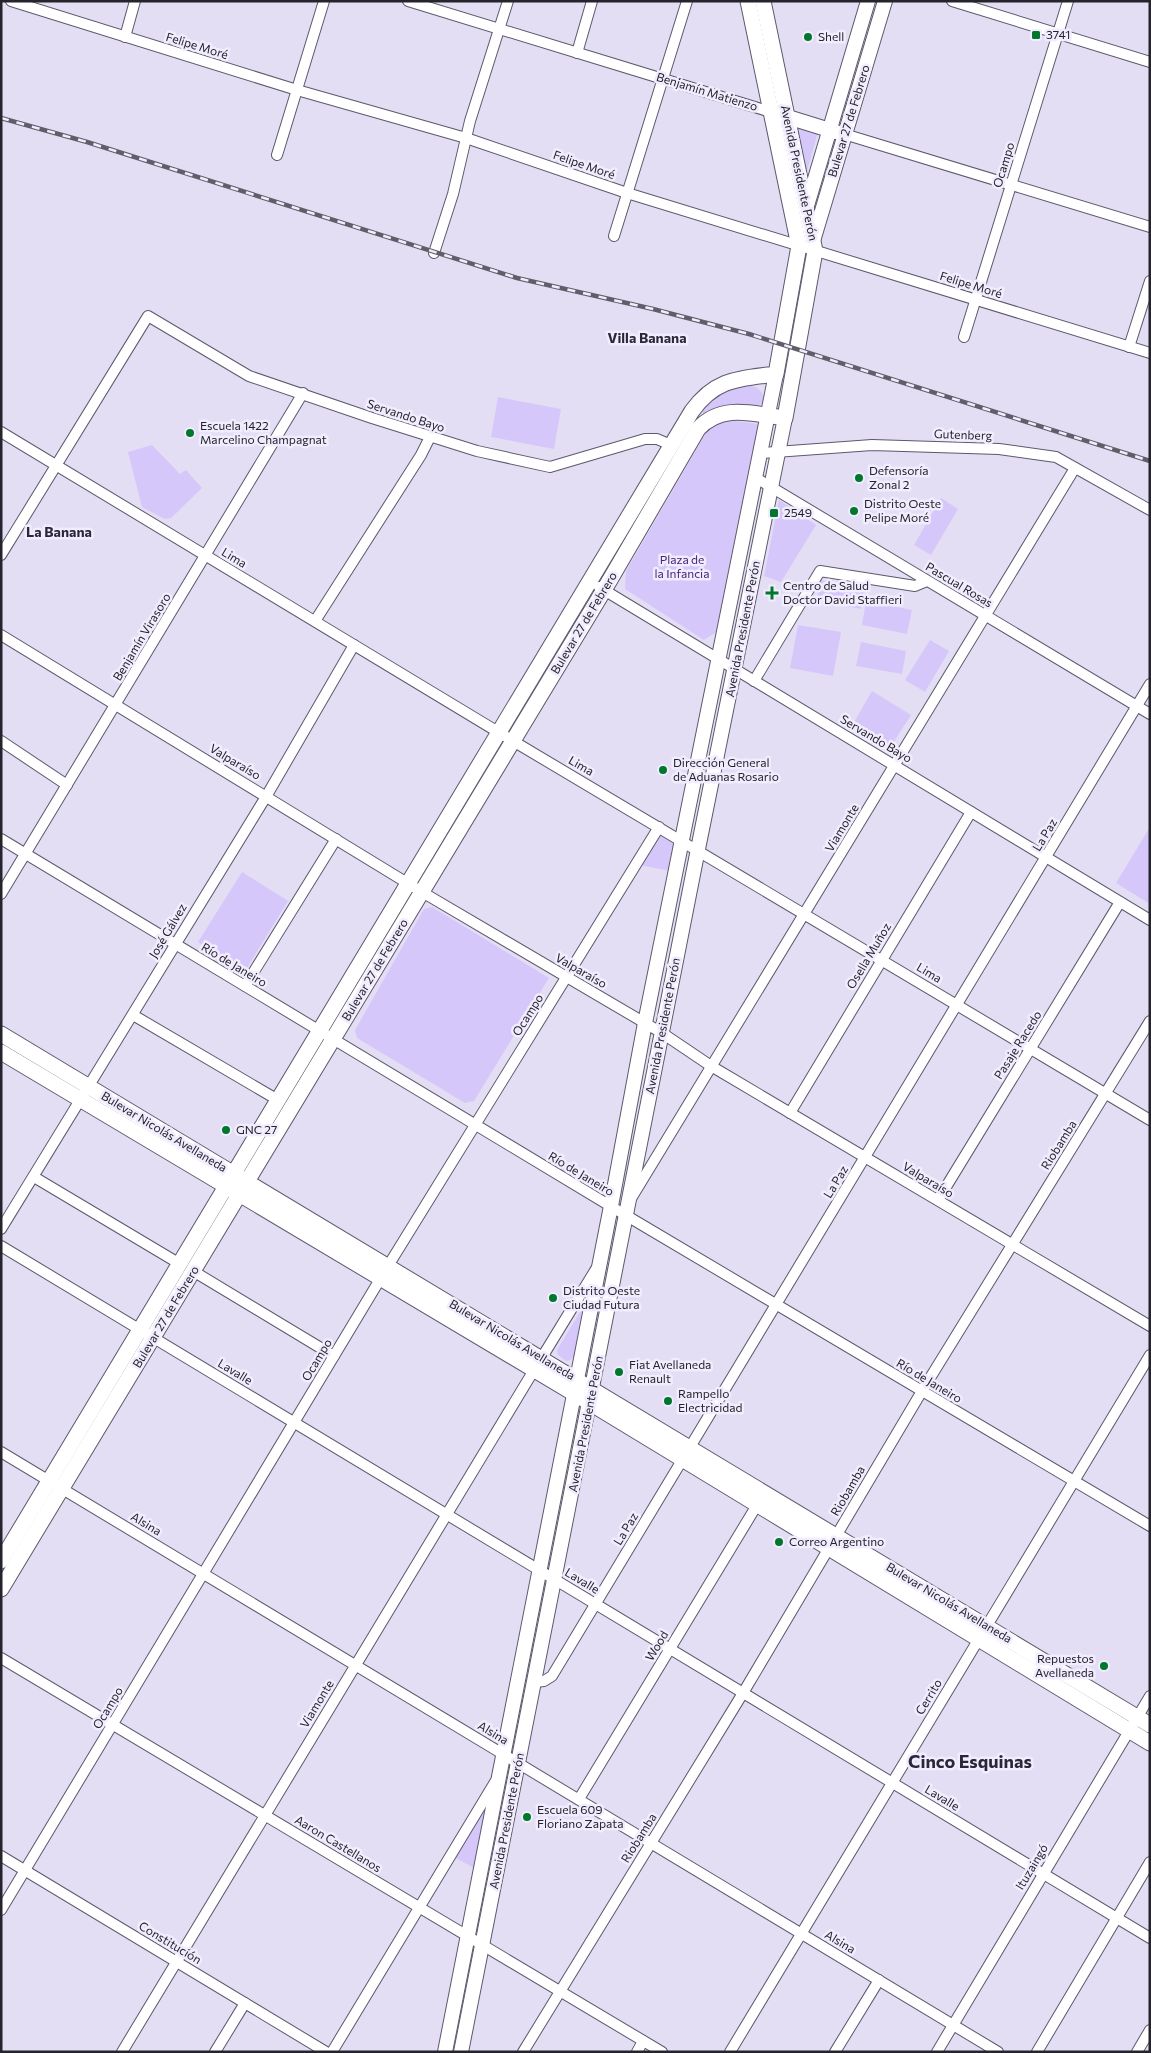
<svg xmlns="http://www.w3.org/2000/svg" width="1151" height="2053" font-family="Commissioner,sans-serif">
<rect width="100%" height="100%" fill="#e4def4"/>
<g fill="#d6c7fb">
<polygon points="795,123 818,132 807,171 805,171"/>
<path d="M743,384C754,386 761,387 765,399C752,420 728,394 704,414L698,407L707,398Z"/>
<polygon points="498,397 561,409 554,449 491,437"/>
<polygon points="735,421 758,424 716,632 704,640 625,589 626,571 707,431 718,424"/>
<polygon points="152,445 180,474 186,470 202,488 171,518 165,519 142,507 128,452"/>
<polygon points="941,498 958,509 931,555 914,545"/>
<polygon points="779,500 816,525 781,582 764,576"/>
<polygon points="820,580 864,588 861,609 817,601"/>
<polygon points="866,601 912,610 907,634 862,625"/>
<polygon points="798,625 841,632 833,676 790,668"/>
<polygon points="930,640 949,651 925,692 905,680"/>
<polygon points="861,642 906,651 902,674 856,666"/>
<polygon points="872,691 911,715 893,743 889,744 853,724"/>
<polygon points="1150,827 1150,904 1116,883"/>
<path d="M659,836C683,835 674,856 671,871L639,865Z"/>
<polygon points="242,872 288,901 247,968 239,968 198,942"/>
<polygon points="432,907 549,978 474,1101 465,1103 357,1038 355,1030 424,909"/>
<polygon points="583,1307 574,1355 571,1360 566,1361 558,1355 557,1350"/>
<polygon points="489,1799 476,1869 454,1857"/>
</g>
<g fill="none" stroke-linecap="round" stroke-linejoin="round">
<defs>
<g id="street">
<polyline points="11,1 297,90 466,138 627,193 1150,353"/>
<polyline points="408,1 771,112"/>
<polyline points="952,1 1150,62"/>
<polyline points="125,37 135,1"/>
<polyline points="577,53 592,1"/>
<polyline points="844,134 1150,227"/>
<polyline points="277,155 324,1"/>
<polyline points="614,236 687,1"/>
<polyline points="434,253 453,194 470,121 508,1"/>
<polyline points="964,337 1068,1"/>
<polyline points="1129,347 1150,281"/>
<polyline points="1,432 513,741 1150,1120"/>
<polyline points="761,453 872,445 999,449 1056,457 1150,510"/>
<polyline points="756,478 1150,714"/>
<polyline points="1,555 148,316 249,376 372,418 477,451 550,467 645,439 657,439 671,445"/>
<polyline points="599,587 1150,920"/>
<polyline points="315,621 421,455 430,437"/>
<polyline points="1,635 422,892 662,1033 711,1066 1150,1326"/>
<polyline points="754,681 820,571 915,586 927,581"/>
<polyline points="1,741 67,785"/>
<polyline points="1,839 627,1216 1150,1526"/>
<polyline points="1,894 303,393"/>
<polyline points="245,986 336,839"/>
<polyline points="133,1015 278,1100"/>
<polyline points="790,1113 971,812"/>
<polyline points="34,1177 180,1264"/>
<polyline points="632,1197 1075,468"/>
<polyline points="938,1200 1120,902"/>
<polyline points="1,1229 267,795 354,645"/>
<polyline points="1,1246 1150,1938"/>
<polyline points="193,1271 334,1356"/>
<polyline points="541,1359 596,1269"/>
<polyline points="1,1452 998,2052"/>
<polyline points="1,1658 662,2052"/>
<polyline points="535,1682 544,1681 552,1676 1150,684"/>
<polyline points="579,1799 757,1505"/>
<polyline points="1,1856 326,2052"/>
<polyline points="1,1910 388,1266 659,827"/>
<polyline points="122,2052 534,1370"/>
<polyline points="215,2052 245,2003"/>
<polyline points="332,2052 495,1782"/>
<polyline points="523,2052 743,1693 922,1391 1150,1021"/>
<polyline points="637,2052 643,2041"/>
<polyline points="730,2052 1150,1355"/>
<polyline points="835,2052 879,1980"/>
<polyline points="937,2052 1150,1696"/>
<polyline points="1037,2052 1150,1862"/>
<polyline points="1137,2052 1150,2030"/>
</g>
<g id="secondary">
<polyline points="778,114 836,132"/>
<polyline points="806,209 868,1"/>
<polyline points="813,241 885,1"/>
<polyline points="445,2052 611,1206 645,1023 776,374"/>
<polyline points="461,2052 698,849 785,418"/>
</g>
<g id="primary">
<polyline points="1,1034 1150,1725"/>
<polyline points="1,1052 590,1403 1150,1743"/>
<path d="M1,1561L692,411C716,378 739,379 776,374L799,246L748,1"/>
<path d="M1,1589L604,590L698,429C722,403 753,414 785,418L815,251L763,1"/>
</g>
</defs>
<use href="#street" stroke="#5d586b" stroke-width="12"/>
<use href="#secondary" stroke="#5d586b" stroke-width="16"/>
<use href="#primary" stroke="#5d586b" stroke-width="17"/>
<use href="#street" stroke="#fff" stroke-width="10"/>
<use href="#secondary" stroke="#fff" stroke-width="14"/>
<use href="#primary" stroke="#fff" stroke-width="15"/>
<defs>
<polyline id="rail" points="1,118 87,142 517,278 653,309 749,334 1150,461"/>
</defs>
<use href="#rail" stroke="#615e6a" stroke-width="4.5"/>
<use href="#rail" stroke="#f1ecfe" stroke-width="2.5" stroke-dasharray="8" stroke-linecap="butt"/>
</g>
<g fill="#01772d" stroke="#f1ecfe" stroke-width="2">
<rect x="1031" y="30" width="10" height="10" rx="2.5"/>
<circle cx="808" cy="37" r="5"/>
<circle cx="190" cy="433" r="5"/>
<circle cx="859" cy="478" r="5"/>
<circle cx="854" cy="511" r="5"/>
<rect x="769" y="508" width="10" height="10" rx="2.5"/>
<path d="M769.5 585.5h5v5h5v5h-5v5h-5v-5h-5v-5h5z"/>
<circle cx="663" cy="770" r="5"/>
<circle cx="226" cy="1130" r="5"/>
<circle cx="553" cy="1298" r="5"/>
<circle cx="619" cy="1372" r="5"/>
<circle cx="668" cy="1401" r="5"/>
<circle cx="779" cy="1542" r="5"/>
<circle cx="1104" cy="1666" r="5"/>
<circle cx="527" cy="1817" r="5"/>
</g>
<g text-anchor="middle" stroke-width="5" stroke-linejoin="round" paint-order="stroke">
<g font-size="12" fill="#25232b" stroke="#f1ecfe" text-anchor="start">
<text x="1046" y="39">3741</text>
<text x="818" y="41">Shell</text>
<text x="200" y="430">Escuela 1422<tspan x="200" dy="14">Marcelino Champagnat</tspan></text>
<text x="869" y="475">Defensoría<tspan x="869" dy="14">Zonal 2</tspan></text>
<text x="864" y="508">Distrito Oeste<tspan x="864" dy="14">Pelipe Moré</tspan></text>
<text x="784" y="517">2549</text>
<text x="783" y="590">Centro de Salud<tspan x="783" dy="14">Doctor David Staffieri</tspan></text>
<text x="673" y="767">Dirección General<tspan x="673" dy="14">de Aduanas Rosario</tspan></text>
<text x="236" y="1134">GNC 27</text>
<text x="563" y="1295">Distrito Oeste<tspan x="563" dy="14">Ciudad Futura</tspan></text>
<text x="629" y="1369">Fiat Avellaneda<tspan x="629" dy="14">Renault</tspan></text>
<text x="678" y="1398">Rampello<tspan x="678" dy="14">Electricidad</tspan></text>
<text x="789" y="1546">Correo Argentino</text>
<text x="1094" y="1663" text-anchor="end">Repuestos<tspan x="1094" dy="14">Avellaneda</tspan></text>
<text x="537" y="1814">Escuela 609<tspan x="537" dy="14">Floriano Zapata</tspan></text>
</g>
<g font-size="12" fill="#25232b" stroke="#f1ecfe">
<text transform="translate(197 46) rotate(17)" y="4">Felipe Moré</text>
<text transform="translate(707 92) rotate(17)" y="4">Benjamín Matienzo</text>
<text transform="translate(849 121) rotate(-73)" y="4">Bulevar 27 de Febrero</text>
<text transform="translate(584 165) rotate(19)" y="4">Felipe Moré</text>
<text transform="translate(1004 165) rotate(-73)" y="4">Ocampo</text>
<text transform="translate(799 173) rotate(78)" y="4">Avenida Presidente Perón</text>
<text transform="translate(971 285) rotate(17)" y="4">Felipe Moré</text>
<text transform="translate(406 416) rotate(18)" y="4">Servando Bayo</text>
<text transform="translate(963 435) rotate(2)" y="4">Gutenberg</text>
<text transform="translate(234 558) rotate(31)" y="4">Lima</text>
<text transform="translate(959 585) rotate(31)" y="4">Pascual Rosas</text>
<text transform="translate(584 623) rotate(-59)" y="4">Bulevar 27 de Febrero</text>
<text transform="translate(743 629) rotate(-79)" y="4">Avenida Presidente Perón</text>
<text transform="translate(142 637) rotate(-59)" y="4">Benjamín Virasoro</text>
<text transform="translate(876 739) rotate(31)" y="4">Servando Bayo</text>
<text transform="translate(235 762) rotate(31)" y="4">Valparaíso</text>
<text transform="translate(581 766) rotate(30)" y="4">Lima</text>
<text transform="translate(842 828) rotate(-59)" y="4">Viamonte</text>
<text transform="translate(1045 835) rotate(-59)" y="4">La Paz</text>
<text transform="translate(168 931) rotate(-59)" y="4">José Gálvez</text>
<text transform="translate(869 956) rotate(-59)" y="4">Osella Muñoz</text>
<text transform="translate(234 965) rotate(31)" y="4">Río de Janeiro</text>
<text transform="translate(375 970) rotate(-59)" y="4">Bulevar 27 de Febrero</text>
<text transform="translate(581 971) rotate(30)" y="4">Valparaíso</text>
<text transform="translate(929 973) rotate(31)" y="4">Lima</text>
<text transform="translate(528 1015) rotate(-58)" y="4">Ocampo</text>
<text transform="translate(663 1026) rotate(-79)" y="4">Avenida Presidente Perón</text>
<text transform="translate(1018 1045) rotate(-58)" y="4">Pasaje Racedo</text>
<text transform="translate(164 1132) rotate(31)" y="4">Bulevar Nicolás Avellaneda</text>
<text transform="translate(1059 1145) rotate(-58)" y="4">Riobamba</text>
<text transform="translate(581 1174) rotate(31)" y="4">Río de Janeiro</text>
<text transform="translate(928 1180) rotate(31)" y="4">Valparaíso</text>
<text transform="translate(836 1182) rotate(-59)" y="4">La Paz</text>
<text transform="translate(166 1317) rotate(-59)" y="4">Bulevar 27 de Febrero</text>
<text transform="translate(512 1340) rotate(31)" y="4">Bulevar Nicolás Avellaneda</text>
<text transform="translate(317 1360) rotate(-59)" y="4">Ocampo</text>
<text transform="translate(235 1372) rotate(31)" y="4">Lavalle</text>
<text transform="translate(929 1381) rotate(31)" y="4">Río de Janeiro</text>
<text transform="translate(586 1424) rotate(-79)" y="4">Avenida Presidente Perón</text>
<text transform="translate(848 1491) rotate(-60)" y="4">Riobamba</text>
<text transform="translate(146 1524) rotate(31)" y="4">Alsina</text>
<text transform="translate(626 1529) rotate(-59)" y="4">La Paz</text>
<text transform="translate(582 1581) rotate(31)" y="4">Lavalle</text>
<text transform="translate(949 1603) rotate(31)" y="4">Bulevar Nicolás Avellaneda</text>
<text transform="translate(657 1646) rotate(-59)" y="4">Wood</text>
<text transform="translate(929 1697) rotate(-59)" y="4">Cerrito</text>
<text transform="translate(317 1704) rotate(-59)" y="4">Viamonte</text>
<text transform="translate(108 1708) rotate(-59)" y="4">Ocampo</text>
<text transform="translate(493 1733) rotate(31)" y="4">Alsina</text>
<text transform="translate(942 1798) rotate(31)" y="4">Lavalle</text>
<text transform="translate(507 1821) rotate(-79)" y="4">Avenida Presidente Perón</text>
<text transform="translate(639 1838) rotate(-58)" y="4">Riobamba</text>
<text transform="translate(338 1844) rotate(31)" y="4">Aaron Castellanos</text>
<text transform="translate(1032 1867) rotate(-59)" y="4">Ituzaingó</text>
<text transform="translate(840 1942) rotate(31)" y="4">Alsina</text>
<text transform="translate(170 1943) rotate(31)" y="4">Constitución</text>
</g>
<g font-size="12" fill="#452475" stroke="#f1ecfe">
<text x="682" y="564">Plaza de<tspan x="682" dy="14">la Infancia</tspan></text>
</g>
<g font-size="14" font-weight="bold" fill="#2c2738" stroke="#f1ecfe">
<text x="647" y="343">Villa Banana</text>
<text x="59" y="537">La Banana</text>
</g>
<g font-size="18" font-weight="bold" fill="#2c2738" stroke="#f1ecfe">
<text x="970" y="1768">Cinco Esquinas</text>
</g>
</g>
<rect width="1151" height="2053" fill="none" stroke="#25232b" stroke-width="5"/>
</svg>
